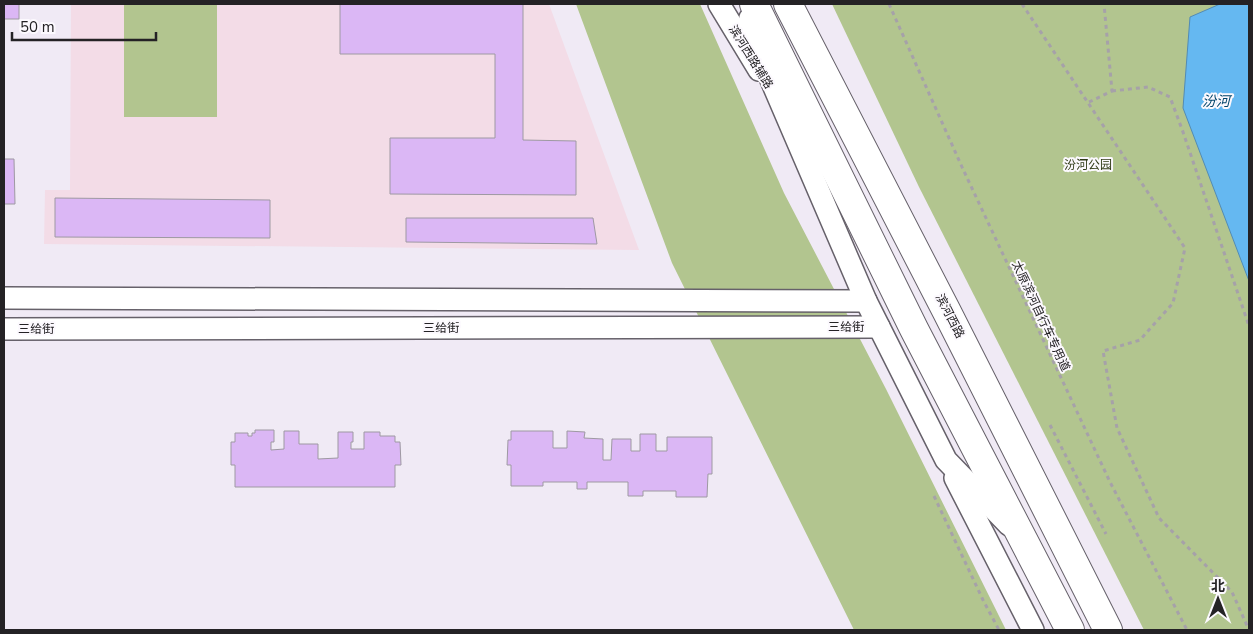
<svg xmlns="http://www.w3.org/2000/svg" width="1253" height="634" font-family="'Nunito Sans','Noto Sans SC',sans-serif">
<rect width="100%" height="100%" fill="#f0eaf5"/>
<polygon fill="#f3dce7" points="71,4 549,4 639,250 44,244 45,190 70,190"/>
<g fill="#b2c58f">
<rect x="124" y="4" width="93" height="113"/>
<polygon points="576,4 700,4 784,193 886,389 1006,630 854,630 672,263"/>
<polygon points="832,4 1249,4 1249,630 1144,630 919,187"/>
</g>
<polygon fill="#65b8f1" stroke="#528bb4" points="1220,4 1249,4 1249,281 1183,108 1190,17"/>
<g fill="#dbb7f5" stroke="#9e99a2">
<rect x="4" y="4" width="15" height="15"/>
<polygon points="340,4 523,4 523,140 576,141 576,195 390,194 390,138 495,138 495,54 340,54"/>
<polygon points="4,159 14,159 15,204 4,204"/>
<polygon points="55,198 270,200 270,238 55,237"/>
<polygon points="406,218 593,218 597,244 406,242"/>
<polygon points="255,430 274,430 274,442 271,442 271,450 284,449 284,431 299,431 299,444 318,444 318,459 338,458 338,432 353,432 353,442 351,442 351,449 364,449 364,432 380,432 380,436 395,436 395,442 400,442 401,465 395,465 395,487 235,487 235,465 231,465 231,442 235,442 235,433 248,433 248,436 252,436 252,433 255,433"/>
<polygon points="511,431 553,431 553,448 567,448 567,431 585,432 584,438 603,439 603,460 611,460 612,439 631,439 631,451 640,451 640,434 656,434 656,451 667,451 667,437 712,437 712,474 708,474 707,497 676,497 676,491 643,491 643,496 628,496 628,482 587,482 587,489 577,489 577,482 543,482 543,486 511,486 511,465 507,465 508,440 511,440"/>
</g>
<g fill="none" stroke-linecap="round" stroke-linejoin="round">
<defs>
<g id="minor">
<polyline points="719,4 759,70"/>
<polyline points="750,18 771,80 866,301 946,460 1009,525"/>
<polyline points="4,298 866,301"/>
<polyline points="4,329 879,327"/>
<polyline points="955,478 1033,630"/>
</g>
<g id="highway">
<polyline points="754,4 914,329 1070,630"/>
<polyline points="788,4 947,312 1108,630"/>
</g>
</defs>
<use href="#minor" stroke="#66616a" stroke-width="24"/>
<use href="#highway" stroke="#66616a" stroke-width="30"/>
<g stroke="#a6a1a9" stroke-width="3" stroke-dasharray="4 4" stroke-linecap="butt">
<polyline points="889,4 962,167 1110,482 1187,630"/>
<polyline points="1022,4 1185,248 1173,303 1140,340 1103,351 1117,428 1159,518 1232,592 1249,630"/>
<polyline points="1112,91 1148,87 1170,97 1183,132 1249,326"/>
<polyline points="1089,102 1112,91 1104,4"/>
<polyline points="1050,425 1106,534"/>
<polyline points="934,496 983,600 999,630"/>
</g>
<use href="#minor" stroke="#fff" stroke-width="21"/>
<use href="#highway" stroke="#fff" stroke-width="28"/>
</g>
<g text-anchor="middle" stroke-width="4" stroke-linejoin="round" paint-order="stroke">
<g font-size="12" fill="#242225" stroke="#fcf9fe">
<text transform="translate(751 57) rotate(58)" y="4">滨河西路辅路</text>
<text transform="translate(950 316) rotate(63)" y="4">滨河西路</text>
<text transform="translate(1041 316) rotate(65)" y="4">太原滨河自行车专用道</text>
<text x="846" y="331">三给街</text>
<text x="441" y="332">三给街</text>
<text x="36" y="333">三给街</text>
</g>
<g font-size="12" fill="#2e3915" stroke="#fcf9fe">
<text x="1088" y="169">汾河公园</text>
</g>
<g font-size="14" font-style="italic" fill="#00446a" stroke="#fcf9fe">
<text x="1216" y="106">汾河</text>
</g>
</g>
<rect width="1253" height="634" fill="none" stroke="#242225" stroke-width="10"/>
<g transform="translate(1218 599)" stroke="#fcf9fe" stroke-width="4" paint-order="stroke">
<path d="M0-4L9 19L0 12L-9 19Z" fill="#242225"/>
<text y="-8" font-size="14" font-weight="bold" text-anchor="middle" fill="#242225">北</text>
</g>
<path d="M12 32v8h144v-8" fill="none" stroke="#242225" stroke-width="2.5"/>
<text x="20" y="32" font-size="15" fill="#242225" stroke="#fcf9fe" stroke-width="4" paint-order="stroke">50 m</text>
</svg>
